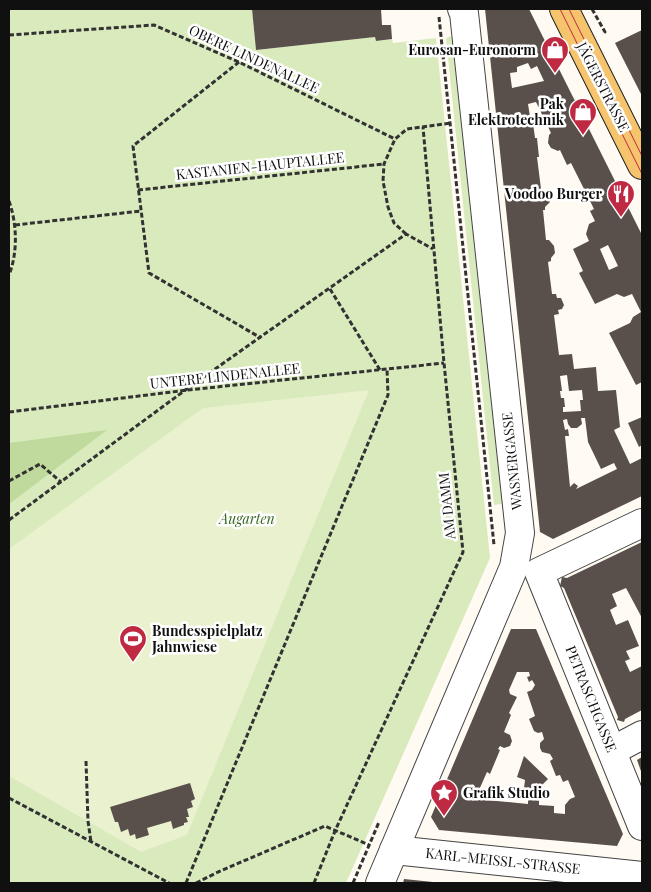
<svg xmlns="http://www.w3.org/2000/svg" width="651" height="892" font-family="'Playfair Display',serif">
<rect width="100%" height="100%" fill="#fffbf3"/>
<g fill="#d9eabd">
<polygon points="9,9 252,9 256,50 375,37 376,41 392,39 393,43 436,38 490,558 346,883 9,883"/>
<polygon points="451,36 457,56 454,58 502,504 494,505 446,38"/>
</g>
<polygon fill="#bfda9c" points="107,430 9,504 9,443"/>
<polygon fill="#e9f1ce" points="369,390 187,835 141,852 9,776 9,549 203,408"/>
<g fill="#59504c" fill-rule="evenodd">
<polygon points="252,9 381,9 382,25 391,25 392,39 376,41 375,37 256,50"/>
<path d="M485,9H529L642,235V382L636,385L609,333L630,323L633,317L641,312L632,294L624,297L617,294L595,304L579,273L583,271L573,249L589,241L586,234L589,224L595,221L590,211L594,209L571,163L567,165L560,150L558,151L551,148L548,143L549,135L551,133L536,102L528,104L531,123H533L535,138H537L539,157H537L541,189H543L549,196L550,202L545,207V210H543L546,240H549L554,246L555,253L551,258V261L548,262L552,294H556L557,298H561L564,305L562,309L558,310L559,314L554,315L559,355L572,354L574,369L596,367L598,391L616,390L620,427L614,430L630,464L642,458V496L553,539L540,532ZM528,63L531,69L537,66L544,81L512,88L510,73L517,72V67ZM608,245L618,266L609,270L600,249ZM567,375L569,391L582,390L583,400H580L581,411L563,412V407H565L564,398H561L560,391H562L560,376ZM581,418H585L588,442L601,469L614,463L617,469L576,489L578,486L574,483L570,487L565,436H569L568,429L565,430L563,420L567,419L568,424L571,428H577L582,424Z"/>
<polygon points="642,30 642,96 615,43"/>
<polygon points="642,417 642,445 639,447 628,423"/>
<polygon points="642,542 642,618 626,588 612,594 617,606 610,610 616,625 628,620 639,646 626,651 630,659 625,661 630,672 642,666 642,710 625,719 624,722 617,720 618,717 564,588 560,586 562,577 567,578"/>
<path d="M511,629H536L623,834L617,846L439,830L431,817ZM517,672H529L530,676L527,677L529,682L532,680L535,685L532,690L527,692L535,716L529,719L534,731L538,733L542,732L544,739L540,743V748L542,752L550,754L553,759L550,761L556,776L560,775L563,782L568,780L575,797L570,799L565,805V814L554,813V806L539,805V788L548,779L524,756L517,777L525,780L523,796L528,797V804L475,799L487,772L490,774L500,750L498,749L500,746L504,748L510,746L512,741L510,735L504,732L511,715L509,713L517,697L510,694L509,690Z"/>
<polygon points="642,757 642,774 637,760"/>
<polygon points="190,783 195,799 191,801 193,807 187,809 189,817 186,817 188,822 184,823 184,825 173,829 171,821 147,828 149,835 136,839 135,834 130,836 128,829 121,832 118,822 115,822 110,807"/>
<polygon points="404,879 433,882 433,883 403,883"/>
</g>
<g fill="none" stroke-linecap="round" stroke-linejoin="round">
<defs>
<g id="minor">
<polyline points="642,523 539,572 642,826"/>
<polyline points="612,751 642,735"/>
<polyline points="394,850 642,876"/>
<polyline points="380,883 514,567 520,533 464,13 462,9"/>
</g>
<polyline id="major" points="564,9 642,165"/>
</defs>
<use href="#minor" stroke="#434343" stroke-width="30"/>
<use href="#major" stroke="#212121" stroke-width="30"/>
<g stroke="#323232" stroke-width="3" stroke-dasharray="5 2.5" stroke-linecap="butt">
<polyline points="592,9 605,32 602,34"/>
<polyline points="439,17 494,545"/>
<polyline points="9,35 154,25 239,62 395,139"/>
<polyline points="239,62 133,146 149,273 261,338"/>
<polyline points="138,190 384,164"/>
<path d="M9,201C17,224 18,252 9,275"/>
<polyline points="15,225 141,211"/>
<polyline points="406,234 394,223 388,207 383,181 384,164 395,139 407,129 451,123"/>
<polyline points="330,289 380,370"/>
<polyline points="9,412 188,390 444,363"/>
<polyline points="9,481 40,464 61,482"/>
<polyline points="9,520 184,391 406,234 433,249"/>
<polyline points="86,761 88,821 91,842"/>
<polyline points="9,798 169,883"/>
<polyline points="186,883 388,395 387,369"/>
<polyline points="196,883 218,872 325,826 369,845"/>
<polyline points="314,883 335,831 463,552 444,363 423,127"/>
<polyline points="353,883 379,822"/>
</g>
<use href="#minor" stroke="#fff" stroke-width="28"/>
<use href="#major" stroke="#f6c46c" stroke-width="28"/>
<g stroke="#bf2942" stroke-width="1">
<polyline points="560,9 642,174"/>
<polyline points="569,9 642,156"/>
</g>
</g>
<defs>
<symbol id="shop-pin" viewBox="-11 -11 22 30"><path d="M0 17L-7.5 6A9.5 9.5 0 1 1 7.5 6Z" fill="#bf2942" stroke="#fff"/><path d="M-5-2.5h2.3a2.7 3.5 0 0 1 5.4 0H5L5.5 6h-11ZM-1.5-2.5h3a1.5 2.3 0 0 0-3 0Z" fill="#fff"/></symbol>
<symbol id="restaurant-pin" viewBox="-11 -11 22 30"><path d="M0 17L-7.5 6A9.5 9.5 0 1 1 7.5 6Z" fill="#bf2942" stroke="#fff"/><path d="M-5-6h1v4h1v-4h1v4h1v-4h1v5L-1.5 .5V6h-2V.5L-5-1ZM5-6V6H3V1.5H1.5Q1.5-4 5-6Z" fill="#fff"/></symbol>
<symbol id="stadium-pin" viewBox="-11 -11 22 30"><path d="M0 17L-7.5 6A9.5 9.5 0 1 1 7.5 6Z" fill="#bf2942" stroke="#fff"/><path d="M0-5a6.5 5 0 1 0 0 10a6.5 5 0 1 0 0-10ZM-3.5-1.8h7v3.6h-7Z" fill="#fff"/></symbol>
<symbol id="sight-pin" viewBox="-11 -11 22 30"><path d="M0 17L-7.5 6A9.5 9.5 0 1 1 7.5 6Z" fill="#bf2942" stroke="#fff"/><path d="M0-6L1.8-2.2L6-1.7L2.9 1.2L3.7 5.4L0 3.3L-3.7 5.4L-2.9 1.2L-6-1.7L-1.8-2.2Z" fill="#fff"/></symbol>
</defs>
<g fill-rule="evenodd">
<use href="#shop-pin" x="539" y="34" width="32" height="43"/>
<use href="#shop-pin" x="567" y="96" width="32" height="43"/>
<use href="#restaurant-pin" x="605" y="178" width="32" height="43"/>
<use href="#stadium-pin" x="117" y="623" width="32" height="43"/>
<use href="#sight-pin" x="428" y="777" width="32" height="43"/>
</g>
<g text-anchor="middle" stroke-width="5" stroke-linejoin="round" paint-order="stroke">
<g font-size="14" font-weight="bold" fill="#101010" stroke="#fff" text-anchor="end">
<text x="536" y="55">Eurosan-Euronorm</text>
<text x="564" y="109">Pak<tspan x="564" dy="16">Elektrotechnik</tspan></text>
<text x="602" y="199">Voodoo Burger</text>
<text x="152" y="636" text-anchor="start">Bundesspielplatz<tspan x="152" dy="16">Jahnwiese</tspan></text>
<text x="463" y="798" text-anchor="start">Grafik Studio</text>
</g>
<g font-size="14" fill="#101010" stroke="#fff">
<text transform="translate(254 59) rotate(25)" y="5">OBERE LINDENALLEE</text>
<text transform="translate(603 87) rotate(63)" y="5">JÄGERSTRASSE</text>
<text transform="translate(260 166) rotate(-6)" y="5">KASTANIEN-HAUPTALLEE</text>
<text transform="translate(225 376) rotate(-6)" y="5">UNTERE LINDENALLEE</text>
<text transform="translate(512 461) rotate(-96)" y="5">WASNERGASSE</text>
<text transform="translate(447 506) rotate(-96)" y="5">AM DAMM</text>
<text transform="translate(591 699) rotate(68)" y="5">PETRASCHGASSE</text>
<text transform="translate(503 861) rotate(6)" y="5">KARL-MEISSL-STRASSE</text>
</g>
<g font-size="14" font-style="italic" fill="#376820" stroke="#fff">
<text x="247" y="524">Augarten</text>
</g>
</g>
<rect width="651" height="892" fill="none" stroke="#101010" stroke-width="20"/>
</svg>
